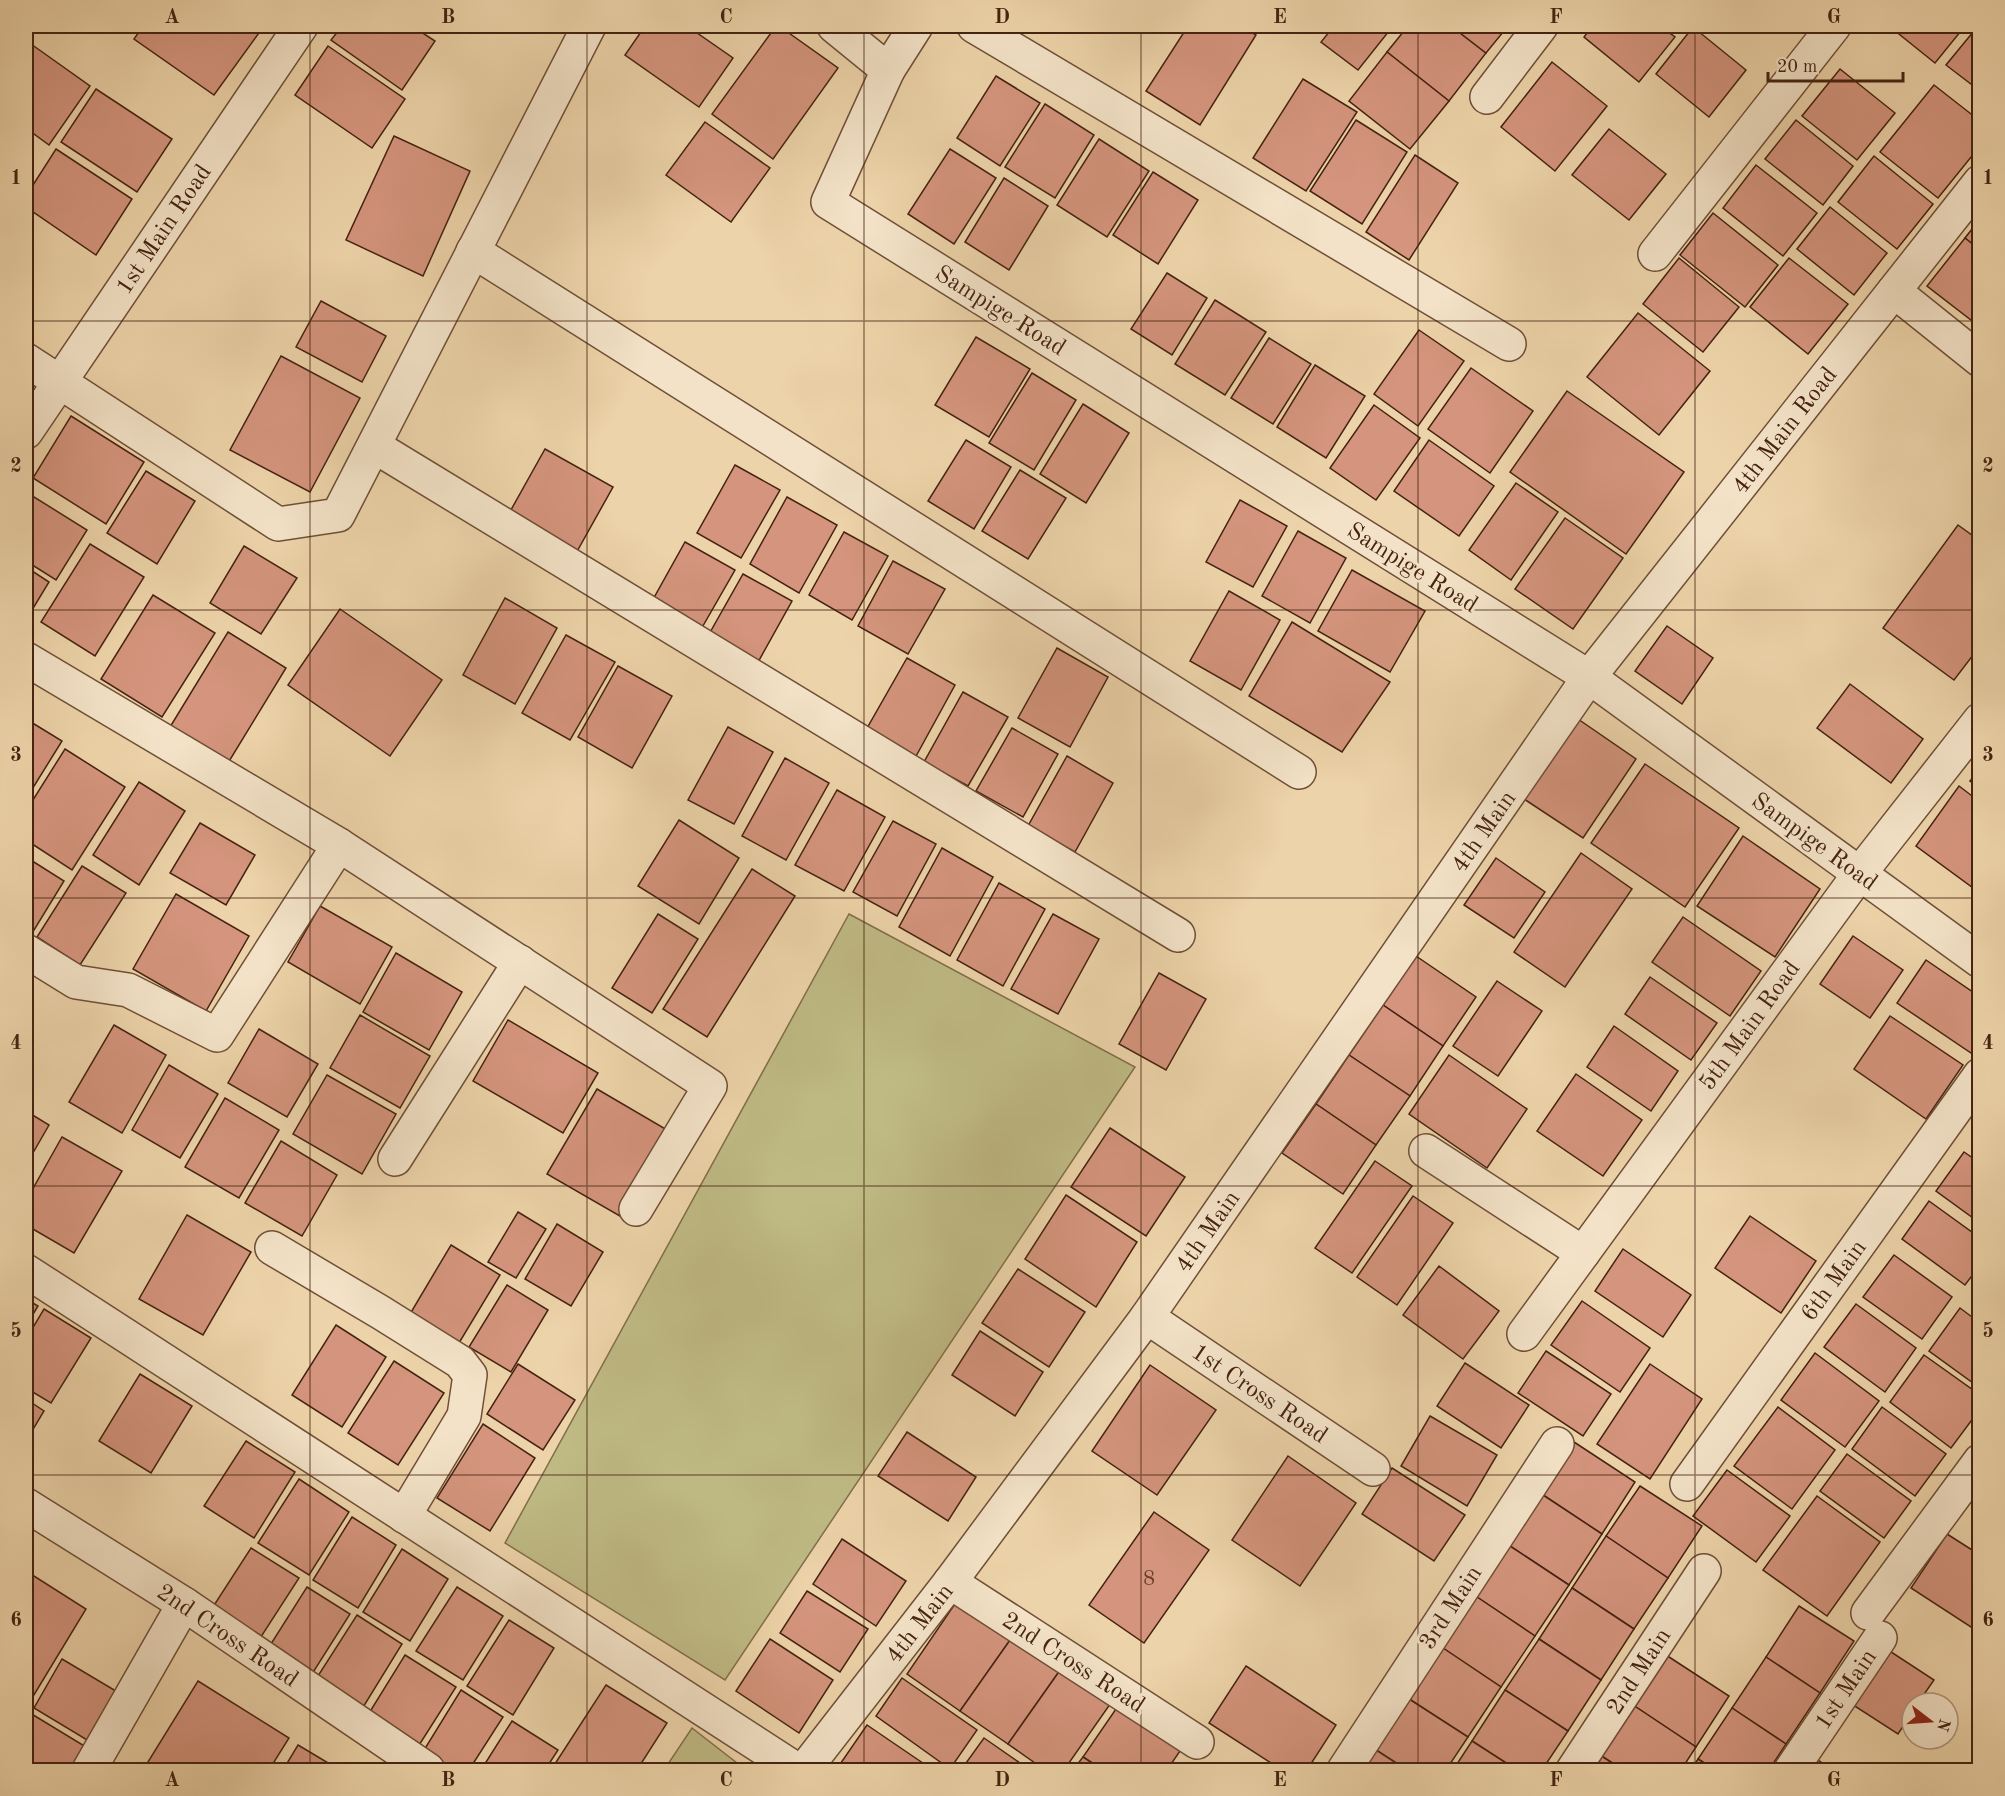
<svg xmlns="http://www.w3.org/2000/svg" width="2005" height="1796" font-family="'Old Standard TT',serif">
<rect width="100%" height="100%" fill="#edd3a9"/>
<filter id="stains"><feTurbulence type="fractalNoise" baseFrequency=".00333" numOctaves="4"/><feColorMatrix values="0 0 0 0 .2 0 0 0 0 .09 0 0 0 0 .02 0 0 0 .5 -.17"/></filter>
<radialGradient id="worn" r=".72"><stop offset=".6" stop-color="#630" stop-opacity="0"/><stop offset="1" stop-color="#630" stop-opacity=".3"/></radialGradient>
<g fill="#bfba84" stroke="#826e4a" stroke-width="1.5">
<polygon points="849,914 1135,1067 725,1680 505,1543"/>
<polygon points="692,1728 746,1770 664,1770"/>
</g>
<g fill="#d4947d" stroke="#452311" stroke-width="1.5">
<polygon points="143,26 264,26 214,95 134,39"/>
<polygon points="342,26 412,26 435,41 402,90 331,40"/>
<polygon points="645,26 687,26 733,58 699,107 625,55"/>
<polygon points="776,26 779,26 838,68 773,159 712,114"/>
<polygon points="1188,26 1242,26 1256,35 1200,125 1146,91"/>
<polygon points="1334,26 1393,26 1358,70 1321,42"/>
<polygon points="1408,26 1451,26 1486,53 1449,101 1387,52"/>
<polygon points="1451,26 1508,26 1486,53"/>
<polygon points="1592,26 1660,26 1675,37 1639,82 1584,37"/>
<polygon points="1889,26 1965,26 1935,63"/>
<polygon points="1978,26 1980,26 1980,91 1946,65"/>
<polygon points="1693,27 1746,70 1709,117 1656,74"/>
<polygon points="31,44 90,86 49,145 26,128 26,52"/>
<polygon points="328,46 405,99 372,148 295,95"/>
<polygon points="1387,52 1449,101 1410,149 1349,101"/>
<polygon points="1552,62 1607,106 1555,171 1501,127"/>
<polygon points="1840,69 1895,113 1857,160 1802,116"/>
<polygon points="996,76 1040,103 1000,166 957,138"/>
<polygon points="1303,79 1357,112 1306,191 1253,158"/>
<polygon points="1934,85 1980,121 1980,146 1938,198 1880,152"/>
<polygon points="96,89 172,139 137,192 61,142"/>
<polygon points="1045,104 1094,135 1055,198 1005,167"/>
<polygon points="1356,120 1407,152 1362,224 1310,191"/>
<polygon points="1796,120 1853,166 1823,205 1765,159"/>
<polygon points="705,122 770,168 731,222 666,175"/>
<polygon points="1609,129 1666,174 1629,220 1572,175"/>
<polygon points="394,136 470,171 423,276 346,240"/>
<polygon points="1099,139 1149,171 1107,237 1057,205"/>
<polygon points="56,149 132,199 96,255 26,207 26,196"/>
<polygon points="950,149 996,178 954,244 908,214"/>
<polygon points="1415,155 1458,183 1409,260 1366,232"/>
<polygon points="1874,156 1933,204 1897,249 1838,202"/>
<polygon points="1756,165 1817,213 1783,256 1723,208"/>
<polygon points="1153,172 1198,200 1158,264 1113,235"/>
<polygon points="1004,178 1048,206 1009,270 965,242"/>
<polygon points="1830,207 1887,253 1854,295 1797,249"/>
<polygon points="1713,213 1778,265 1745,307 1680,255"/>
<polygon points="1980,219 1980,250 1965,238"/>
<polygon points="1965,238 1980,250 1980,327 1927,286"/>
<polygon points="1679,258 1739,307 1703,352 1643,304"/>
<polygon points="1789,258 1848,304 1808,354 1750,307"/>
<polygon points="1167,273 1207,298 1172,355 1131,329"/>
<polygon points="1215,300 1266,332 1225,395 1175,364"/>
<polygon points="321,301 386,336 362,382 296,347"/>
<polygon points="1638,313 1710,371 1659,435 1587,377"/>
<polygon points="1419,330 1464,361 1418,426 1374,394"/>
<polygon points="976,337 1030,369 989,437 935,405"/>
<polygon points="1269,338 1311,364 1273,424 1231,398"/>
<polygon points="281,356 360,398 310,492 230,450"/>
<polygon points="1315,365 1365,396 1326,458 1277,427"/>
<polygon points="1471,368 1533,411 1490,473 1428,429"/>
<polygon points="1032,373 1076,400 1034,470 989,443"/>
<polygon points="1567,391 1684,472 1626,554 1510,472"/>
<polygon points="1083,404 1129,433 1086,503 1040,474"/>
<polygon points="1374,405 1420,438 1376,500 1330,468"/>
<polygon points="71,416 144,462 106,524 33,478"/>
<polygon points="966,440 1011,467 974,529 928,501"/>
<polygon points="1429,440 1494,486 1459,536 1394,491"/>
<polygon points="545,449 613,487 575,555 507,517"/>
<polygon points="735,465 780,490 741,558 697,533"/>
<polygon points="1020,470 1066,498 1028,559 982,531"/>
<polygon points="146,471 195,501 157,564 107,533"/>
<polygon points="1516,483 1558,512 1511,580 1469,550"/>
<polygon points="26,492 87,530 56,580 26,561"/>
<polygon points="787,497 837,525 799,593 750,564"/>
<polygon points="1240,500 1287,526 1253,587 1206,562"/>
<polygon points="1565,518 1623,558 1573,629 1515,589"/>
<polygon points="1958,525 1980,541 1980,646 1954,680 1883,628"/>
<polygon points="1298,531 1346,558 1310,623 1262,596"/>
<polygon points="844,532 888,556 852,620 809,595"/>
<polygon points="685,542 735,570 700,631 651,603"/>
<polygon points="90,544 144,577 95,656 41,622"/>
<polygon points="244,546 297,578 261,634 210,603"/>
<polygon points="893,561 945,589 908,654 858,626"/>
<polygon points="26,567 49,582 26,620"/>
<polygon points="1352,570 1425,611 1390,672 1318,631"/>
<polygon points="743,574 792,601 757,664 708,636"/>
<polygon points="1229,591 1280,620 1241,690 1190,661"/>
<polygon points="153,595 215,633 162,717 101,679"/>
<polygon points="505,598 557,628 515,704 463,675"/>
<polygon points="340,609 442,680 390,756 288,685"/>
<polygon points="1292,622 1390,682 1342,752 1249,696"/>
<polygon points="1667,626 1713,658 1682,704 1635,671"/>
<polygon points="228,632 286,668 228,763 170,727"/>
<polygon points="566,635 615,662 570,740 522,713"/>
<polygon points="1057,648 1108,677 1070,747 1018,718"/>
<polygon points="907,658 955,685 915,758 866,730"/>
<polygon points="618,666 672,696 632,768 578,737"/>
<polygon points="1850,684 1923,739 1891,783 1817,728"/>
<polygon points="963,692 1008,717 968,786 924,762"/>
<polygon points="26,719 62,741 26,799"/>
<polygon points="1578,719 1636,759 1583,838 1524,799"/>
<polygon points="728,727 773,752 734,824 688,800"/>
<polygon points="1012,728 1058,754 1023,817 976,791"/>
<polygon points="65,749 125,787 72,870 26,840 26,811"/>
<polygon points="1067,756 1113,783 1075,852 1028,826"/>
<polygon points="785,758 829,783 786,860 742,836"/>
<polygon points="1645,764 1739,828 1685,907 1591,843"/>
<polygon points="1980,768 1980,788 1970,781"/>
<polygon points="139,782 185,811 139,885 93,855"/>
<polygon points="1959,786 1980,802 1980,893 1916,846"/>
<polygon points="837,790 885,817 844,891 795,865"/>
<polygon points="679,820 739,858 699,924 638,886"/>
<polygon points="893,821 936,844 897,916 853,892"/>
<polygon points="200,823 255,855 226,905 170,873"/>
<polygon points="1743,836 1820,889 1775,957 1697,906"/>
<polygon points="942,848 993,877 950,956 899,927"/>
<polygon points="1581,853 1632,889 1565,987 1514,952"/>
<polygon points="26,857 64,881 31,935 26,932"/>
<polygon points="1496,858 1545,892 1514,938 1464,905"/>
<polygon points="82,866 126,893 80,965 37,937"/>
<polygon points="752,869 795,896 707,1037 663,1009"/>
<polygon points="999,883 1045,909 1003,986 957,960"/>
<polygon points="176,894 249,936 206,1011 133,969"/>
<polygon points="320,906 392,947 360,1004 288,962"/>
<polygon points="658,914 698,939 652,1013 612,988"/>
<polygon points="1053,914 1099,939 1058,1014 1011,989"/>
<polygon points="1683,917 1761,971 1730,1016 1652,962"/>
<polygon points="1853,936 1903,970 1870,1018 1820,984"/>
<polygon points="396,953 462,992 429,1050 363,1012"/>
<polygon points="1416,956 1476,997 1443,1046 1383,1005"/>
<polygon points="1926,960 1980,997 1980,1041 1971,1053 1897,1003"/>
<polygon points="1159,973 1206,999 1166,1070 1119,1044"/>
<polygon points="1650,977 1717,1023 1691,1060 1625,1014"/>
<polygon points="1497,981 1542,1011 1498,1076 1453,1046"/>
<polygon points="1383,1005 1443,1046 1410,1096 1349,1055"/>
<polygon points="360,1015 430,1056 400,1108 330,1068"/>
<polygon points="1890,1016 1963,1065 1926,1119 1854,1069"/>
<polygon points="508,1020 598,1073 563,1133 473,1081"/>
<polygon points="114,1025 166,1055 122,1133 69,1102"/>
<polygon points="1614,1026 1678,1071 1651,1111 1587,1067"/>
<polygon points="259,1029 318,1064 287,1117 228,1083"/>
<polygon points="1349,1055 1410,1096 1376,1145 1316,1104"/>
<polygon points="1449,1055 1527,1109 1487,1168 1409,1114"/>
<polygon points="169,1065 218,1094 180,1158 132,1130"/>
<polygon points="1576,1074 1642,1120 1603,1176 1537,1131"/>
<polygon points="327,1075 396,1114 362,1174 293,1134"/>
<polygon points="597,1089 674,1134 625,1219 547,1174"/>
<polygon points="225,1098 279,1130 239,1198 185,1167"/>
<polygon points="1316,1104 1376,1145 1343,1194 1282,1153"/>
<polygon points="26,1111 49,1125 26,1165"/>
<polygon points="1110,1128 1185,1177 1146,1236 1071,1187"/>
<polygon points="62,1137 122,1171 74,1253 26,1225 26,1201"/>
<polygon points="281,1141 337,1175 302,1236 245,1203"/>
<polygon points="1964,1152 1980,1163 1980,1223 1936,1191"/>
<polygon points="1375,1161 1412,1186 1352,1273 1315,1248"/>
<polygon points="1066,1195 1137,1242 1096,1307 1025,1259"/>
<polygon points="1413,1196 1453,1223 1397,1305 1357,1277"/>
<polygon points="1929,1201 1980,1238 1980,1265 1965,1285 1902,1239"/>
<polygon points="518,1212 546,1229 516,1278 488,1262"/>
<polygon points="187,1215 251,1252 203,1335 139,1299"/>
<polygon points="1750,1216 1816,1261 1781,1313 1715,1268"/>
<polygon points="557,1224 603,1252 571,1306 525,1279"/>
<polygon points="451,1245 500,1275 459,1343 410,1314"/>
<polygon points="1623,1249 1691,1295 1663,1337 1595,1291"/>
<polygon points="1894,1255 1952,1297 1922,1339 1863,1297"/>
<polygon points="1439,1266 1499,1311 1463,1359 1403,1315"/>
<polygon points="1018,1269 1085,1312 1049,1367 982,1323"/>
<polygon points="507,1285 548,1310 511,1372 469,1347"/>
<polygon points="26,1299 38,1306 26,1326"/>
<polygon points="1582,1301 1650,1348 1620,1392 1551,1345"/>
<polygon points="1856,1304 1916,1348 1885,1392 1824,1347"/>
<polygon points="1960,1308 1980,1323 1980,1388 1929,1351"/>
<polygon points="44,1309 91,1338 51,1403 26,1388 26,1339"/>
<polygon points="336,1325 386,1357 342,1427 292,1395"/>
<polygon points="980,1331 1043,1372 1015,1416 952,1375"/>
<polygon points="1546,1351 1611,1394 1583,1436 1518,1393"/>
<polygon points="1815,1353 1879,1401 1845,1447 1781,1400"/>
<polygon points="1924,1355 1980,1395 1980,1409 1951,1448 1890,1402"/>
<polygon points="394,1361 444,1393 398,1465 348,1433"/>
<polygon points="1465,1363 1529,1405 1501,1448 1437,1406"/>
<polygon points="518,1364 575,1400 543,1450 487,1414"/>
<polygon points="1650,1364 1702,1399 1650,1479 1597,1444"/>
<polygon points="1150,1365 1216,1410 1157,1495 1092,1451"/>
<polygon points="140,1374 192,1406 151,1473 99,1441"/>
<polygon points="26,1399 44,1411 26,1441"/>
<polygon points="1778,1407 1835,1450 1792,1509 1734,1466"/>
<polygon points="1882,1407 1946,1454 1915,1496 1852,1449"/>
<polygon points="1430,1416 1497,1455 1467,1506 1401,1466"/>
<polygon points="483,1424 535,1458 490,1531 437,1498"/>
<polygon points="907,1432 976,1477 948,1521 878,1476"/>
<polygon points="246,1441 295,1472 254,1538 204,1506"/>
<polygon points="1574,1442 1635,1482 1602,1534 1540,1493"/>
<polygon points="1847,1454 1911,1501 1884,1538 1820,1491"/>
<polygon points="1288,1456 1356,1503 1300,1586 1232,1540"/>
<polygon points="1392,1468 1465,1515 1434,1561 1362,1514"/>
<polygon points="1727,1470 1790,1516 1756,1562 1693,1516"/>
<polygon points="299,1479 349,1512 309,1575 258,1543"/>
<polygon points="1640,1486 1702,1526 1668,1578 1606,1536"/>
<polygon points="1540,1493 1602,1534 1569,1585 1507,1544"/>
<polygon points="1817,1496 1880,1542 1827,1616 1763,1570"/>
<polygon points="1154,1512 1209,1550 1144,1643 1089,1605"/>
<polygon points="352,1517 396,1545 358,1608 313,1580"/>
<polygon points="1947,1534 1980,1555 1980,1620 1974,1629 1911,1588"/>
<polygon points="1606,1536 1668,1578 1634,1629 1572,1588"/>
<polygon points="842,1539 906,1581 876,1626 813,1584"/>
<polygon points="1507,1544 1569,1585 1535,1636 1474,1595"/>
<polygon points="251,1548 299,1578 257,1643 209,1613"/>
<polygon points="402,1549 448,1579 410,1641 363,1612"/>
<polygon points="26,1571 86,1609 26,1708"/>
<polygon points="307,1587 350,1614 312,1674 269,1647"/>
<polygon points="457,1587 503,1616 463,1680 416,1651"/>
<polygon points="1572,1588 1634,1629 1601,1680 1539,1639"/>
<polygon points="807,1591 868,1629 840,1672 780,1633"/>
<polygon points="961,1595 1015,1633 960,1711 907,1674"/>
<polygon points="1474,1595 1535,1636 1501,1687 1440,1646"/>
<polygon points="1799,1606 1854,1641 1820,1693 1766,1657"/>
<polygon points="357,1615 402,1644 362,1709 316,1679"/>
<polygon points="509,1620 554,1648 513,1715 467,1686"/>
<polygon points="1015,1633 1063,1666 1008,1744 960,1711"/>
<polygon points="770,1639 833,1680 799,1733 736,1691"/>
<polygon points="1539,1639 1601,1680 1568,1731 1505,1690"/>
<polygon points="1440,1646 1501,1687 1468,1737 1406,1697"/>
<polygon points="1885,1648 1934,1680 1918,1703 1912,1703 1912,1713 1898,1734 1850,1703"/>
<polygon points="405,1655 456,1687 416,1750 366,1718"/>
<polygon points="1666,1655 1729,1696 1696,1747 1633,1705"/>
<polygon points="1766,1657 1820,1693 1786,1744 1732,1708"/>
<polygon points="62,1659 126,1697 97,1746 34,1708"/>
<polygon points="1063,1666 1113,1700 1064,1770 1045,1770 1008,1744"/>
<polygon points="1246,1666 1336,1725 1307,1770 1282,1770 1209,1723"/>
<polygon points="902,1678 977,1730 950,1769 876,1716"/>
<polygon points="198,1681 289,1738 269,1770 143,1770"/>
<polygon points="606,1685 667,1723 637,1770 551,1770"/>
<polygon points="461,1690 503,1717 469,1770 445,1770 421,1755"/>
<polygon points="1505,1690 1568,1731 1542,1770 1517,1770 1472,1741"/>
<polygon points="1406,1697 1468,1737 1446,1770 1407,1770 1373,1748"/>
<polygon points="1633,1705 1696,1747 1681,1770 1623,1770 1600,1755"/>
<polygon points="1118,1706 1180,1751 1167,1770 1103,1770 1083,1757"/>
<polygon points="1732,1708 1786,1744 1769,1770 1715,1770 1698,1759"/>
<polygon points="30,1713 91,1750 79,1770 26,1770 26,1722"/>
<polygon points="512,1721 558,1750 545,1770 481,1770"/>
<polygon points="867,1725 933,1770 836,1770"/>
<polygon points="984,1738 1030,1770 961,1770"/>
<polygon points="1472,1741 1517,1770 1453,1770"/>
<polygon points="298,1745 340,1770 283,1770"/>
<polygon points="1373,1748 1407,1770 1358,1770"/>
<polygon points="1600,1755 1623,1770 1590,1770"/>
<polygon points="1083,1757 1103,1770 1073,1770"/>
<polygon points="1698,1759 1715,1770 1691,1770"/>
<polygon points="1818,1760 1833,1770 1811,1770"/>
</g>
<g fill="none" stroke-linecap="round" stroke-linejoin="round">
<defs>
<g id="minor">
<polyline points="834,26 888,70"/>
<polyline points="916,26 888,70 828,202 1589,677 1980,961"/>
<polyline points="974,26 1509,344"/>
<polyline points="1487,97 1541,26"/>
<polyline points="473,251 1299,772"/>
<polyline points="1655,254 1834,26"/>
<polyline points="1894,291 1980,360"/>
<polyline points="26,360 278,524 338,515 589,26"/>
<polyline points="26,432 301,26"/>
<polyline points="374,446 1178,935"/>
<polyline points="26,659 339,845 710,1086 636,1209"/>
<polyline points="26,951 76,982 128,990 217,1035 339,845"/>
<polyline points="1426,1151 1583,1253"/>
<polyline points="395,1159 520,962"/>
<polyline points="272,1248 380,1312 460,1362 470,1375 464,1416 404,1516"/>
<polyline points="26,1271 797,1770"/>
<polyline points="1147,1317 1373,1469"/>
<polyline points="1524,1334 1860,873 1980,720"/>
<polyline points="1687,1484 1980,1075"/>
<polyline points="26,1505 184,1604 428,1770"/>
<polyline points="950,1582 1197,1742"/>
<polyline points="1868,1613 1980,1461"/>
<polyline points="89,1770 184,1604"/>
<polyline points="804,1770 950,1582 1147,1317 1589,677 1980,182"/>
<polyline points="1344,1770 1557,1444"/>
<polyline points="1573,1770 1704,1571"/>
<polyline points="1791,1770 1880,1638"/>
</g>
</defs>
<use href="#minor" stroke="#6f4f37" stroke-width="36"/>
<use href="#minor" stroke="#f3e2c7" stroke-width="33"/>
</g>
<path fill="none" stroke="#452311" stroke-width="1.5" stroke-opacity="0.55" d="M310,26V1770M587,26V1770M864,26V1770M1141,26V1770M1418,26V1770M1695,26V1770M26,321H1980M26,610H1980M26,898H1980M26,1186H1980M26,1475H1980"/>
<g text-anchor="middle" stroke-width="6" stroke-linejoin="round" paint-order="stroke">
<g font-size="21" fill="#693f2c">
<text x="1149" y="1585">8</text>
</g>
<g font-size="24" fill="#452311" stroke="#f3e2c7">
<text transform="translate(163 229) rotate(-56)" y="8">1st Main Road</text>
<text transform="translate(1001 310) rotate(32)" y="8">Sampige Road</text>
<text transform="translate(1784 430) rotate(-52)" y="8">4th Main Road</text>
<text transform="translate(1413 567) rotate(32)" y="8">Sampige Road</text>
<text transform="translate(1483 831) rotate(-55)" y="8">4th Main</text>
<text transform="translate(1815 841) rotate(36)" y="8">Sampige Road</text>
<text transform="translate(1749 1025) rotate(-54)" y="8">5th Main Road</text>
<text transform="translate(1207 1231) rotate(-55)" y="8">4th Main</text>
<text transform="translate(1833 1280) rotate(-54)" y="8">6th Main</text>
<text transform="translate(1260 1393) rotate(34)" y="8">1st Cross Road</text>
<text transform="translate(1450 1607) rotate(-57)" y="8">3rd Main</text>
<text transform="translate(919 1623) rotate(-52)" y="8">4th Main</text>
<text transform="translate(228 1635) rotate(34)" y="8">2nd Cross Road</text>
<text transform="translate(1074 1662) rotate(33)" y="8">2nd Cross Road</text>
<text transform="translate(1638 1671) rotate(-57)" y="8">2nd Main</text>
<text transform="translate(1845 1689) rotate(-56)" y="8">1st Main</text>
</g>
</g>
<rect width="2005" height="1796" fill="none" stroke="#edd3a9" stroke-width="66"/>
<g transform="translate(1930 1721) rotate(107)"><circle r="28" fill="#f3e2c7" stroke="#ad967e" stroke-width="1.5"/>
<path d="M0-4.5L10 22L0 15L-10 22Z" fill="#8f2418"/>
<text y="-9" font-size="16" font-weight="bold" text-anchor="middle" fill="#452311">N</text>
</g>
<path d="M1768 72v9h135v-9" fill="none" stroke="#452311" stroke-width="3"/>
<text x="1777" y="72" font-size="18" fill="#452311" stroke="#f3e2c7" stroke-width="4.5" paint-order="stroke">20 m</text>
<rect x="33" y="33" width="1939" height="1730" fill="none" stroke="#452311" stroke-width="2"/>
<g font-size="20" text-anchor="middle" font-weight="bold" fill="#452311">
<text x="172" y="23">A</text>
<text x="448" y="23">B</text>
<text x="726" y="23">C</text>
<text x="1002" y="23">D</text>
<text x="1280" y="23">E</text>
<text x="1556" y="23">F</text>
<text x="1834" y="23">G</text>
<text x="16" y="184">1</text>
<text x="1988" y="184">1</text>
<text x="16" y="472">2</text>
<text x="1988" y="472">2</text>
<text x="16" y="761">3</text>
<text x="1988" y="761">3</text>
<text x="16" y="1049">4</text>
<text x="1988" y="1049">4</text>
<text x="16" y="1337">5</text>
<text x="1988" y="1337">5</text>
<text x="16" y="1626">6</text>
<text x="1988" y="1626">6</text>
<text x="172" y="1786">A</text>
<text x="448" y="1786">B</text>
<text x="726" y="1786">C</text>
<text x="1002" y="1786">D</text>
<text x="1280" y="1786">E</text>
<text x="1556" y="1786">F</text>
<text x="1834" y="1786">G</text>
</g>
<rect width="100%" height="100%" filter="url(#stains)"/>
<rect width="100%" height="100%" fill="url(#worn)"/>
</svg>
